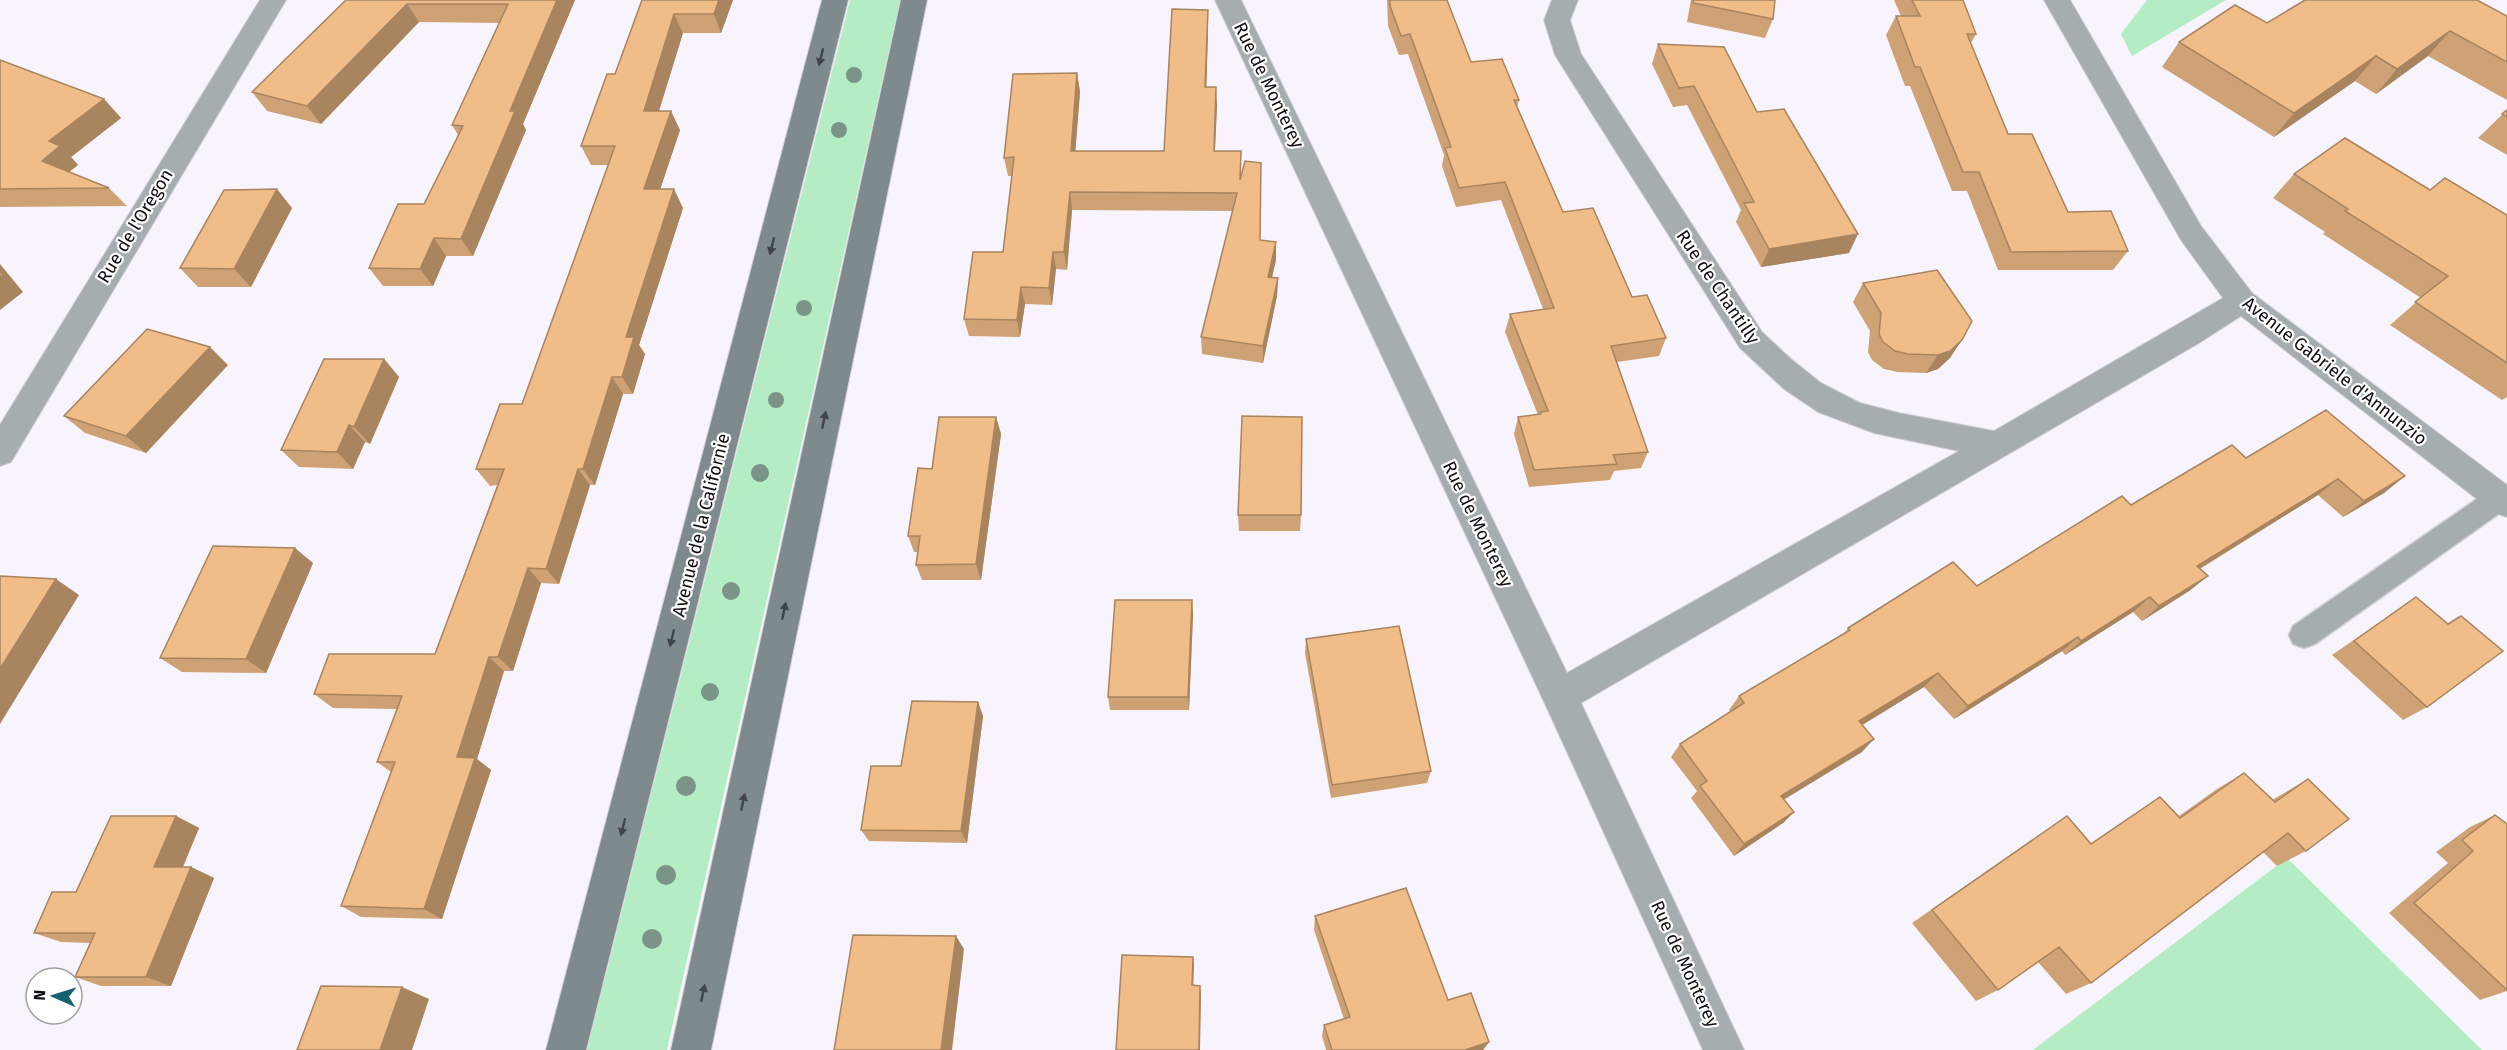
<svg xmlns="http://www.w3.org/2000/svg" width="2507" height="1050" font-family="'Fira Sans',sans-serif">
<rect width="100%" height="100%" fill="#f8f4fd"/>
<g fill="#b4ecc3">
<polygon points="850,0 900,0 667,1050 587,1050"/>
<polygon points="2147,0 2226,0 2132,56 2121,34"/>
<polygon points="2287,858 2482,1050 2033,1050"/>
</g>
<g fill="none" stroke-linecap="round" stroke-linejoin="round">
<defs>
<polygon id="lane" points="2500,486 2507,489 2507,508 2315,644 2304,648 2293,644 2289,635 2293,626 2490,490"/>
<g id="street">
<polygon points="260,0 286,0 11,462 0,466 0,425"/>
<polygon points="1215,0 1241,0 1567,673 1959,451 1874,433 1818,412 1784,389 1740,348 1555,55 1544,20 1552,0 1578,0 1570,20 1581,54 1762,332 1791,359 1821,383 1860,403 1899,413 1994,431 2223,298 2181,240 2044,0 2070,0 2201,226 2252,293 2507,485 2507,517 2495,513 2241,316 2199,343 1581,703 1744,1050 1703,1050 1547,708"/>
</g>
<g id="secondary">
<polygon points="822,0 848,0 586,1050 546,1050"/>
<polygon points="901,0 927,0 711,1050 671,1050"/>
</g>
</defs>
<use href="#lane" stroke="#d3cfd7" stroke-width="3"/>
<use href="#street" stroke="#d3cfd7" stroke-width="2"/>
<use href="#secondary" stroke="#d3cfd7" stroke-width="2"/>
<use href="#lane" fill="#a6adb1" fill-rule="evenodd"/>
<use href="#street" fill="#a6adb1" fill-rule="evenodd"/>
<use href="#secondary" fill="#7f8a8f" fill-rule="evenodd"/>
</g>
<g fill="#7c9488">
<circle cx="854" cy="75" r="8"/>
<circle cx="839" cy="130" r="8"/>
<circle cx="804" cy="308" r="8"/>
<circle cx="776" cy="400" r="8"/>
<circle cx="760" cy="473" r="9"/>
<circle cx="731" cy="591" r="9"/>
<circle cx="710" cy="692" r="9"/>
<circle cx="686" cy="786" r="10"/>
<circle cx="666" cy="875" r="10"/>
<circle cx="652" cy="939" r="10"/>
</g>
<g fill="#cea275">
<polygon points="346,0 575,0 523,124 526,130 473,256 446,256 433,286 383,286 369,268 424,204 458,135 452,125 499,23 419,22 321,124 267,111 252,92"/>
<polygon points="642,0 733,0 721,33 683,33 659,111 680,130 660,189 683,208 639,345 645,354 633,394 623,394 595,485 590,485 559,584 541,583 513,671 504,671 477,759 491,770 442,919 361,917 341,906 391,772 377,762 397,709 333,708 314,694 435,654 497,485 490,486 476,469 522,404 608,165 591,165 581,146 615,74"/>
<polygon points="1387,0 1447,0 1471,62 1519,100 1517,107 1563,212 1666,338 1659,356 1617,362 1648,452 1641,468 1614,471 1610,480 1529,487 1514,434 1518,417 1538,415 1505,332 1510,314 1543,309 1501,200 1456,207 1442,166 1444,155 1408,54 1399,55 1388,26"/>
<polygon points="1691,0 1775,0 1773,19 1765,38 1687,22"/>
<polygon points="1894,0 1963,0 1976,34 1971,43 2008,134 2068,212 2128,251 2113,270 1998,270 1967,191 1952,191 1910,86 1905,86 1886,35 1896,16 1901,16"/>
<polygon points="2507,16 2507,100 2428,56 2376,94 2355,81 2274,137 2162,67 2179,42 2267,23"/>
<polygon points="1208,29 1206,87 1217,105 1215,151 1241,176 1260,240 1276,242 1276,260 1272,277 1278,278 1277,296 1263,363 1202,354 1201,337 1232,211 1072,210 1067,270 1056,269 1052,305 1025,304 1020,337 969,336 964,319 1003,252 1012,176 1008,176 1004,158 1077,73 1080,92 1075,151 1164,151"/>
<polygon points="1658,44 1757,112 1849,253 1761,267 1736,222 1741,210 1687,105 1673,107 1652,64"/>
<polygon points="0,60 104,99 121,118 71,157 78,165 69,172 109,188 127,206 0,207"/>
<polygon points="2507,110 2507,155 2478,138"/>
<polygon points="2294,174 2430,190 2507,215 2507,397 2502,400 2390,325 2421,298 2323,234 2325,232 2273,198"/>
<polygon points="292,208 251,287 198,287 180,268"/>
<polygon points="1863,283 1950,358 1938,369 1926,373 1897,372 1884,369 1872,360 1868,352 1870,331 1853,302"/>
<polygon points="384,359 399,377 370,444 365,442 353,469 299,467 281,450"/>
<polygon points="228,365 146,453 85,433 64,416"/>
<polygon points="996,417 1001,434 981,580 922,580 916,565 918,552 914,552 908,536 932,469"/>
<polygon points="2246,458 2405,476 2384,493 2343,517 2318,495 2200,569 2208,576 2189,591 2142,621 2133,612 2065,655 2062,651 1954,719 1924,687 1862,725 1862,752 1784,799 1794,812 1783,823 1734,856 1691,798 1697,791 1671,757 1680,744 1731,712 1729,710 1739,696 1844,634 1848,628 1977,586 2131,505"/>
<polygon points="1238,515 1301,515 1300,531 1239,531"/>
<polygon points="313,563 266,673 182,672 160,658"/>
<polygon points="2416,597 2448,624 2461,616 2427,707 2403,720 2332,655"/>
<polygon points="1192,600 1193,615 1189,710 1110,710 1108,697"/>
<polygon points="1306,639 1431,771 1427,783 1331,798 1305,653"/>
<polygon points="978,702 983,716 967,843 869,841 861,830 901,766"/>
<polygon points="2244,773 2272,800 2308,779 2306,851 2277,866 2263,852 2091,983 2066,994 2038,962 1998,990 1976,1001 1912,923 2067,816 2091,843 2160,797 2179,816 2217,789"/>
<polygon points="2495,815 2507,824 2507,991 2480,1000 2389,913 2448,863 2436,852 2470,827"/>
<polygon points="176,816 199,828 183,867 191,867 214,878 171,986 101,986 75,977 90,943 61,942 34,933 76,892"/>
<polygon points="1315,916 1448,1000 1489,1042 1483,1050 1326,1050 1322,1036 1324,1025 1344,1019 1314,930"/>
</g>
<g fill="#a8845f">
<polygon points="557,0 575,0 523,124 526,130 473,256 461,239 510,111"/>
<polygon points="719,0 733,0 721,33 714,14"/>
<polygon points="407,4 419,22 321,124 307,106"/>
<polygon points="1208,10 1208,29 1206,105 1205,87"/>
<polygon points="674,14 683,33 653,130 644,111"/>
<polygon points="2450,31 2428,56 2376,94 2397,69"/>
<polygon points="2376,56 2355,81 2274,137 2294,113"/>
<polygon points="1077,73 1080,92 1074,169 1071,151"/>
<polygon points="1216,87 1217,105 1214,170 1214,151"/>
<polygon points="104,99 121,118 71,157 78,165 60,179 42,161 49,141"/>
<polygon points="671,111 680,130 654,208 644,189"/>
<polygon points="277,189 292,208 251,287 234,269"/>
<polygon points="674,189 683,208 639,345 645,354 633,394 622,377 626,337"/>
<polygon points="1070,192 1072,210 1067,270 1064,252"/>
<polygon points="1858,234 1849,253 1761,267 1769,249"/>
<polygon points="434,238 446,256 433,286 420,269"/>
<polygon points="1276,242 1276,260 1268,294 1268,277"/>
<polygon points="1053,252 1056,269 1052,305 1049,288"/>
<polygon points="0,264 23,292 0,310"/>
<polygon points="1278,278 1277,296 1263,363 1263,346"/>
<polygon points="1021,287 1025,304 1020,337 1017,320"/>
<polygon points="1962,340 1950,358 1938,369 1926,373 1938,355"/>
<polygon points="210,347 228,365 146,453 126,436"/>
<polygon points="384,359 399,377 370,444 354,427"/>
<polygon points="612,377 623,394 595,485 583,469"/>
<polygon points="996,417 1001,434 981,580 976,564"/>
<polygon points="349,425 365,442 353,469 337,452"/>
<polygon points="578,469 590,485 559,584 546,569"/>
<polygon points="2405,476 2384,493 2343,517 2364,501"/>
<polygon points="2338,479 2318,495 2179,581 2197,566"/>
<polygon points="295,548 313,563 266,673 246,659"/>
<polygon points="528,568 541,583 513,671 498,657"/>
<polygon points="2208,576 2189,591 2142,621 2159,606"/>
<polygon points="56,579 79,595 0,724 0,669"/>
<polygon points="2150,597 2133,612 2065,655 2081,641"/>
<polygon points="1192,600 1193,615 1189,710 1188,697"/>
<polygon points="2078,637 2062,651 1954,719 1968,706"/>
<polygon points="489,657 504,671 477,759 491,770 442,919 424,909 457,757"/>
<polygon points="1938,673 1924,687 1846,735 1859,721"/>
<polygon points="978,702 983,716 967,843 961,831"/>
<polygon points="1874,739 1862,752 1770,808 1781,796"/>
<polygon points="1794,812 1783,823 1734,856 1744,844"/>
<polygon points="176,816 199,828 178,878 154,867"/>
<polygon points="191,867 214,878 171,986 146,977"/>
<polygon points="956,936 964,949 952,1050 941,1050"/>
<polygon points="1193,957 1194,965 1193,993 1192,985"/>
<polygon points="1200,986 1201,993 1200,1050 1199,1050"/>
<polygon points="402,987 429,999 412,1050 380,1050"/>
<polygon points="1489,1042 1483,1050 1465,1050"/>
</g>
<g fill="#f0bc88" stroke="#a8845f" stroke-width="1.5">
<polygon points="346,0 557,0 510,111 515,111 461,239 434,238 420,269 369,268 398,204 424,204 463,126 452,125 508,4 407,4 307,106 252,92"/>
<polygon points="642,0 719,0 714,14 674,14 644,111 671,111 644,189 674,189 626,337 634,337 622,377 612,377 583,469 578,469 546,569 528,568 498,657 489,657 457,757 475,758 424,909 341,906 395,762 377,762 402,696 314,694 329,654 435,654 504,469 476,469 500,404 522,404 615,146 581,146 607,74 615,74"/>
<polygon points="1390,0 1447,0 1471,62 1502,59 1519,100 1514,100 1563,212 1593,208 1632,297 1647,295 1666,338 1611,346 1648,452 1613,455 1617,464 1534,470 1518,417 1541,414 1540,412 1548,411 1510,314 1554,308 1505,182 1459,188 1445,148 1451,147 1410,34 1401,36 1390,6"/>
<polygon points="1693,0 1775,0 1773,19 1693,3"/>
<polygon points="1912,0 1963,0 1976,34 1967,34 2008,134 2032,134 2068,212 2111,211 2128,251 2011,252 1979,172 1963,172 1920,67 1915,67 1896,16 1920,16"/>
<polygon points="2305,0 2477,0 2507,16 2507,62 2450,31 2397,69 2376,56 2294,113 2179,42 2235,5 2267,23"/>
<polygon points="1172,9 1208,10 1205,87 1216,87 1214,151 1241,151 1240,180 1245,161 1261,163 1260,240 1276,242 1268,277 1278,278 1263,346 1201,337 1237,193 1070,192 1064,252 1053,252 1049,288 1021,287 1017,320 964,319 973,252 1003,252 1014,157 1004,158 1013,74 1077,73 1071,151 1164,151"/>
<polygon points="1658,44 1724,47 1757,112 1784,109 1858,234 1769,249 1744,203 1754,202 1694,86 1679,88"/>
<polygon points="0,60 104,99 49,141 60,146 42,161 109,188 0,189"/>
<polygon points="2507,110 2507,117 2502,114"/>
<polygon points="2345,138 2430,190 2445,178 2507,215 2507,363 2415,302 2448,276 2345,211 2348,209 2294,174"/>
<polygon points="277,189 234,269 180,268 224,190"/>
<polygon points="0,270 3,275 0,277"/>
<polygon points="1937,270 1972,321 1962,340 1950,351 1938,355 1908,354 1895,351 1883,342 1879,334 1881,313 1863,283"/>
<polygon points="147,329 210,347 126,436 64,416"/>
<polygon points="324,359 384,359 354,427 349,425 337,452 281,450"/>
<polygon points="2326,410 2405,476 2364,501 2338,479 2197,566 2208,576 2159,606 2150,597 2081,641 2078,637 1968,706 1938,673 1859,721 1874,739 1781,796 1794,812 1744,844 1700,786 1707,781 1680,744 1744,703 1739,696 1850,630 1848,628 1953,562 1977,586 2122,496 2131,505 2232,445 2246,458"/>
<polygon points="1242,416 1302,417 1301,515 1238,515"/>
<polygon points="939,417 996,417 976,564 916,565 920,536 908,536 918,468 932,469"/>
<polygon points="213,546 295,548 246,659 160,658"/>
<polygon points="0,576 56,579 0,669"/>
<polygon points="2416,597 2448,624 2461,616 2503,651 2427,707 2354,641"/>
<polygon points="1115,600 1192,600 1188,697 1108,697"/>
<polygon points="1399,626 1431,771 1332,785 1306,639"/>
<polygon points="912,701 978,702 961,831 861,830 871,766 901,766"/>
<polygon points="2244,773 2275,802 2308,779 2349,819 2306,851 2288,833 2091,983 2059,947 1998,990 1932,910 2067,816 2091,844 2160,797 2180,818"/>
<polygon points="2495,815 2507,824 2507,990 2414,903 2473,851 2462,840"/>
<polygon points="111,816 176,816 154,867 191,867 146,977 75,977 95,933 34,933 52,892 76,892"/>
<polygon points="1406,888 1448,1000 1471,993 1489,1042 1465,1050 1332,1050 1324,1025 1350,1017 1315,916"/>
<polygon points="853,935 956,936 941,1050 834,1050"/>
<polygon points="1122,955 1193,957 1192,985 1200,986 1199,1050 1116,1050"/>
<polygon points="321,986 402,987 380,1050 297,1050"/>
</g>
<defs><path id="oneway-solid" d="M-6-.8H1V-3.2L6.5 0L1 3.2V.8H-6Z" transform="scale(1.5)"/></defs>
<g fill="#41454a">
<use href="#oneway-solid" transform="translate(821 57) rotate(104)"/>
<use href="#oneway-solid" transform="translate(772 246) rotate(104)"/>
<use href="#oneway-solid" transform="translate(824 420) rotate(-78)"/>
<use href="#oneway-solid" transform="translate(784 611) rotate(-78)"/>
<use href="#oneway-solid" transform="translate(672 638) rotate(104)"/>
<use href="#oneway-solid" transform="translate(743 802) rotate(-78)"/>
<use href="#oneway-solid" transform="translate(623 827) rotate(104)"/>
<use href="#oneway-solid" transform="translate(703 993) rotate(-78)"/>
</g>
<g text-anchor="middle" stroke-width="4.5" stroke-linejoin="round" paint-order="stroke">
<g font-size="18" fill="#0f0d12" stroke="#fff">
<text transform="translate(1269 85) rotate(64)" y="6">Rue de Monterey</text>
<text transform="translate(135 226) rotate(-59)" y="6">Rue de l'Oregon</text>
<text transform="translate(1718 287) rotate(56)" y="6">Rue de Chantilly</text>
<text transform="translate(2335 371) rotate(38)" y="6">Avenue Gabriele d'Annunzio</text>
<text transform="translate(1478 524) rotate(64)" y="6">Rue de Monterey</text>
<text transform="translate(701 525) rotate(-76)" y="6">Avenue de la Californie</text>
<text transform="translate(1685 964) rotate(65)" y="6">Rue de Monterey</text>
</g>
</g>
<g transform="translate(54 996) rotate(273)"><circle r="28" fill="#ffffff" stroke="#9f9ea0" stroke-width="1.5"/>
<path d="M0-4.5L10 22L0 15L-10 22Z" fill="#15626d"/>
<text y="-9" font-size="16" font-weight="bold" text-anchor="middle" fill="#0f0d12">N</text>
</g>
</svg>
